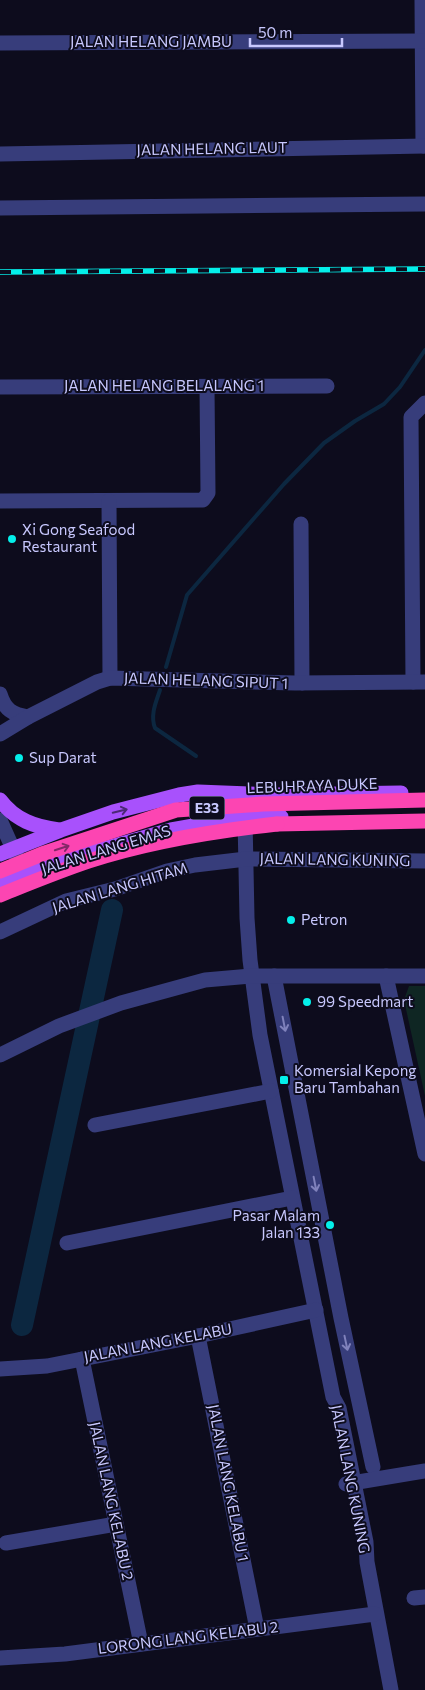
<svg xmlns="http://www.w3.org/2000/svg" width="425" height="1690" font-family="Commissioner,sans-serif">
<rect width="100%" height="100%" fill="#0d0c1d"/>
<polygon fill="#0f2623" points="409,986 425,986 425,1096 404,1000"/>
<g fill="none" stroke-linecap="round" stroke-linejoin="round">
<g stroke="#0c2740" stroke-width="4">
<polyline points="166,667 187,595 284,484 324,443 355,421 384,404 400,387 425,350"/>
<path d="M160,690C156,702 150,715 155,728L196,756"/>
</g>
<polyline stroke="#0c2740" stroke-width="22" points="22,1325 112,910"/>
<g stroke="#373d7b" stroke-width="15">
<polyline points="422,0 423,146"/>
<polyline points="0,43 422,41"/>
<polyline points="0,154 425,146"/>
<polyline points="0,208 425,204"/>
<polyline points="0,387 327,386"/>
<polyline points="0,501 203,500 208,493 207,387"/>
<polyline points="109,501 110,678"/>
<polyline points="301,524 302,683"/>
<polyline points="413,682 411,417 425,403"/>
<path d="M0,694C5,710 12,714 28,717"/>
<polyline points="0,734 28,717 97,682 110,678 295,683 425,682"/>
<polyline points="245,819 247,918 250,960 260,1035 333,1397 339,1408 366,1542 367,1562 391,1690"/>
<polyline points="0,820 18,860"/>
<polyline points="0,932 66,901 115,889 167,871 195,865 246,859 425,861"/>
<polyline points="274,976 341,1318 373,1467"/>
<polyline points="386,976 425,1154"/>
<polyline points="0,1055 59,1026 121,1003 205,980 251,976 425,976"/>
<polyline points="95,1125 271,1091"/>
<polyline points="67,1243 292,1198"/>
<polyline points="198,1336 257,1629"/>
<polyline points="82,1359 141,1644"/>
<polyline points="0,1369 47,1366 198,1336 316,1310"/>
<polyline points="346,1484 425,1471"/>
<polyline points="6,1543 116,1524"/>
<polyline points="414,1598 425,1597"/>
<polyline points="0,1658 65,1654 375,1614"/>
</g>
<g stroke="#a851fc" stroke-width="15">
<path d="M0,800C15,820 35,827 59,830"/>
<polyline points="0,854 61,830 113,812 179,795 198,792 274,795 401,793"/>
<polyline points="0,886 25,875 86,854 171,830 222,821 281,817"/>
</g>
<polyline stroke="#fc45b2" stroke-width="15" points="277,824 425,821"/>
<defs>
<polyline id="rail" points="0,272 425,269"/>
</defs>
<use href="#rail" stroke="#04efea" stroke-width="5.5"/>
<use href="#rail" stroke="#0d0c1d" stroke-width="4" stroke-dasharray="11" stroke-linecap="butt"/>
<g stroke="#fc45b2" stroke-width="15">
<polyline points="0,871 42,854 176,810 263,804 425,800"/>
<path d="M0,895C30,883 59,871 89,861C150,841 214,831 277,824"/>
</g>
</g>
<defs><path id="oneway-shaft" d="M-6 0H5M1.5-3L5.5 0L1.5 3" fill="none" stroke-width="1.6" stroke-linecap="round" stroke-linejoin="round" transform="scale(1.25)"/></defs>
<use stroke="#4b2876" href="#oneway-shaft" transform="translate(120 811) rotate(-14)"/>
<use stroke="#842868" href="#oneway-shaft" transform="translate(62 848) rotate(-18)"/>
<g stroke="#8082bc">
<use href="#oneway-shaft" transform="translate(284 1024) rotate(79)"/>
<use href="#oneway-shaft" transform="translate(315 1184) rotate(79)"/>
<use href="#oneway-shaft" transform="translate(346 1343) rotate(78)"/>
</g>
<g fill="#04efea" stroke="#0d0c1d" stroke-width="2">
<circle cx="12" cy="539" r="5"/>
<circle cx="19" cy="758" r="5"/>
<circle cx="291" cy="920" r="5"/>
<circle cx="307" cy="1002" r="5"/>
<rect x="279" y="1075" width="10" height="10" rx="2.5"/>
<circle cx="330" cy="1225" r="5"/>
</g>
<g text-anchor="middle" stroke-width="4" stroke-linejoin="round" paint-order="stroke">
<rect fill="#0d0c1d" stroke="#9090ba" stroke-width="1" x="189.5" y="796.5" width="35" height="23" rx="4"/>
<g font-size="14" font-weight="bold" fill="#c8c8fe">
<text x="207" y="813">E33</text>
</g>
<g font-size="15" fill="#c8c8fe" stroke="#0d0c1d">
<text x="151" y="47">JALAN HELANG JAMBU</text>
<text transform="translate(212 149) rotate(-1)" y="5">JALAN HELANG LAUT</text>
<text x="164" y="391">JALAN HELANG BELALANG 1</text>
<text transform="translate(206 681) rotate(2)" y="5">JALAN HELANG SIPUT 1</text>
<text transform="translate(312 786) rotate(-2)" y="5">LEBUHRAYA DUKE</text>
<text transform="translate(106 850) rotate(-17)" y="5">JALAN LANG EMAS</text>
<text transform="translate(335 860) rotate(1)" y="5">JALAN LANG KUNING</text>
<text transform="translate(120 888) rotate(-17)" y="5">JALAN LANG HITAM</text>
<text transform="translate(158 1343) rotate(-11)" y="5">JALAN LANG KELABU</text>
<text transform="translate(350 1479) rotate(79)" y="5">JALAN LANG KUNING</text>
<text transform="translate(228 1483) rotate(79)" y="5">JALAN LANG KELABU 1</text>
<text transform="translate(111 1501) rotate(78)" y="5">JALAN LANG KELABU 2</text>
<text transform="translate(188 1638) rotate(-7)" y="5">LORONG LANG KELABU 2</text>
</g>
<g font-size="15" fill="#c8c8fe" stroke="#0d0c1d" text-anchor="start">
<text x="22" y="535">Xi Gong Seafood<tspan x="22" dy="17">Restaurant</tspan></text>
<text x="29" y="763">Sup Darat</text>
<text x="301" y="925">Petron</text>
<text x="317" y="1007">99 Speedmart</text>
<text x="294" y="1076">Komersial Kepong<tspan x="294" dy="17">Baru Tambahan</tspan></text>
<text x="320" y="1221" text-anchor="end">Pasar Malam<tspan x="320" dy="17">Jalan 133</tspan></text>
</g>
</g>
<path d="M250 38v8h92v-8" fill="none" stroke="#c8c8fe" stroke-width="2.5"/>
<text x="258" y="38" font-size="15" fill="#c8c8fe" stroke="#0d0c1d" stroke-width="4" paint-order="stroke">50 m</text>
</svg>
